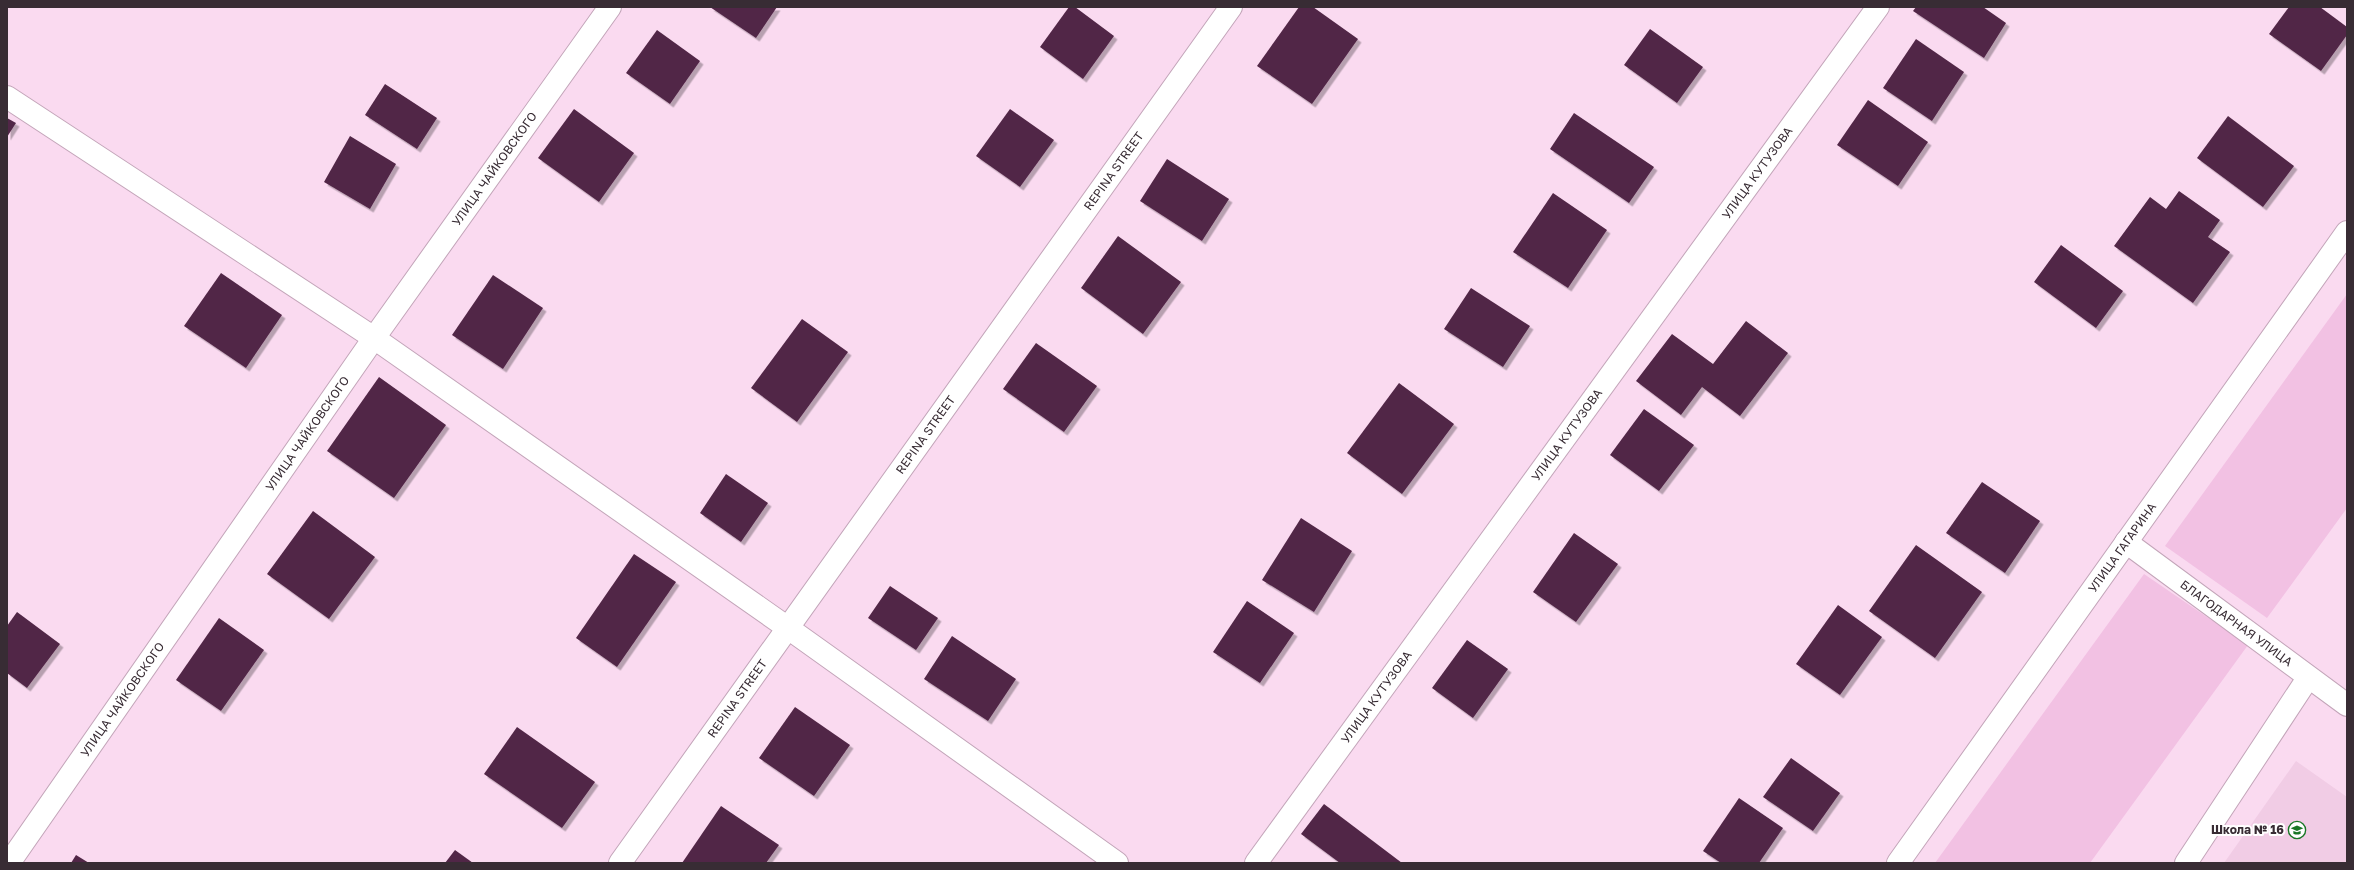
<svg xmlns="http://www.w3.org/2000/svg" width="2354" height="870" font-family="'Golos Text',sans-serif">
<defs>
<filter id="shadow"><feDropShadow dx="3.5" dy="3.5" stdDeviation="0" flood-color="#0004"/></filter>
</defs>
<rect width="100%" height="100%" fill="#fadaf0"/>
<polygon fill="#f1cce5" points="2296,761 2347,797 2347,863 2224,863"/>
<g fill="#f2c1e3">
<polygon points="2347,294 2347,508 2267,618 2165,546"/>
<polygon points="2144,574 2248,645 2090,863 1935,863"/>
</g>
<g fill="#512646" filter="url(#shadow)">
<polygon points="710,7 777,7 756,38"/>
<polygon points="1069,7 1075,7 1114,36 1083,79 1040,47"/>
<polygon points="1299,7 1313,7 1358,39 1312,104 1257,66"/>
<polygon points="1916,7 1983,7 2006,23 1984,58 1913,11"/>
<polygon points="2289,7 2320,7 2347,27 2347,35 2321,71 2269,34"/>
<polygon points="1650,29 1703,67 1677,103 1624,65"/>
<polygon points="657,30 700,61 670,104 626,73"/>
<polygon points="1916,39 1964,72 1932,121 1883,88"/>
<polygon points="385,84 437,118 417,149 365,115"/>
<polygon points="1868,100 1928,142 1898,186 1837,145"/>
<polygon points="574,109 634,153 599,202 538,158"/>
<polygon points="1010,109 1054,140 1020,187 976,156"/>
<polygon points="1574,113 1654,167 1629,203 1550,149"/>
<polygon points="2228,116 2294,166 2263,207 2197,158"/>
<polygon points="7,118 16,123 7,137"/>
<polygon points="350,136 396,164 370,209 324,182"/>
<polygon points="1167,159 1229,199 1202,241 1140,201"/>
<polygon points="2179,191 2220,220 2208,237 2230,252 2193,303 2114,246 2150,197 2166,209"/>
<polygon points="1553,193 1607,230 1568,288 1513,252"/>
<polygon points="1118,236 1181,282 1143,334 1081,288"/>
<polygon points="2061,245 2123,291 2096,328 2034,282"/>
<polygon points="221,273 282,315 246,368 184,326"/>
<polygon points="493,275 543,308 503,369 452,335"/>
<polygon points="1471,288 1530,326 1503,367 1444,329"/>
<polygon points="802,319 848,352 797,422 751,388"/>
<polygon points="1746,321 1788,353 1740,416 1702,387 1681,415 1636,381 1672,334 1713,364"/>
<polygon points="1036,343 1097,386 1064,432 1003,389"/>
<polygon points="379,377 446,425 394,498 327,451"/>
<polygon points="1399,383 1454,424 1402,494 1347,453"/>
<polygon points="1644,409 1694,445 1659,491 1610,455"/>
<polygon points="726,474 768,503 741,542 700,513"/>
<polygon points="1982,482 2040,521 2005,573 1946,533"/>
<polygon points="313,511 375,557 329,619 267,574"/>
<polygon points="1301,518 1352,551 1314,612 1262,580"/>
<polygon points="1574,533 1618,564 1576,622 1533,592"/>
<polygon points="1916,545 1982,592 1935,658 1869,611"/>
<polygon points="634,554 676,582 617,667 576,638"/>
<polygon points="890,586 938,618 916,650 868,618"/>
<polygon points="1247,601 1294,633 1260,683 1213,652"/>
<polygon points="1838,605 1882,637 1840,695 1796,664"/>
<polygon points="17,612 60,644 27,688 7,673 7,626"/>
<polygon points="219,618 264,650 221,711 176,680"/>
<polygon points="952,636 1016,679 988,721 924,679"/>
<polygon points="1467,640 1508,669 1473,718 1432,688"/>
<polygon points="795,707 850,745 814,796 759,758"/>
<polygon points="517,727 595,782 562,828 484,774"/>
<polygon points="1791,758 1840,793 1813,831 1763,797"/>
<polygon points="1739,798 1783,828 1759,863 1721,863 1703,851"/>
<polygon points="1324,804 1402,863 1340,863 1301,834"/>
<polygon points="721,806 779,845 766,863 682,863"/>
<polygon points="455,850 473,863 445,863"/>
<polygon points="76,855 89,863 71,863"/>
</g>
<g fill="none" stroke-linecap="round" stroke-linejoin="round">
<defs>
<g id="minor">
<polyline points="7,97 374,338 788,628 1117,863"/>
<path id="s1" d="M2126,542L2347,705"/>
<path id="s2" d="M9,863L374,338L610,7"/>
<path id="s3" d="M620,863L1231,7"/>
<path id="s4" d="M1256,863L1878,7"/>
<path id="s5" d="M1898,863L2347,232"/>
<polyline points="2186,863 2308,678"/>
</g>
</defs>
<use href="#minor" stroke="#c3a5b9" stroke-width="24"/>
<use href="#minor" stroke="#fff" stroke-width="22"/>
</g>
<defs>
<symbol id="school-ring" viewBox="-11 -11 22 22"><circle r="9.5" fill="#fff" stroke="#197625" stroke-width="1.5"/><path d="M0-5L7-2L0 1L-7-2ZM-4 1L0 2.5L4 1V4Q0 6-4 4Z" fill="#197625"/></symbol>
</defs>
<g fill-rule="evenodd">
<use href="#school-ring" x="2287" y="820" width="20" height="20"/>
</g>
<g text-anchor="middle" stroke-width="4" stroke-linejoin="round" paint-order="stroke">
<g font-size="12" fill="#382c34" stroke="#fff">
<text dy="4" stroke="none"><textPath href="#s2" startOffset="847">УЛИЦА ЧАЙКОВСКОГО</textPath></text>
<text dy="4" stroke="none"><textPath href="#s3" startOffset="850">REPINA STREET</textPath></text>
<text dy="4" stroke="none"><textPath href="#s4" startOffset="853">УЛИЦА КУТУЗОВА</textPath></text>
<text dy="4" stroke="none"><textPath href="#s2" startOffset="523">УЛИЦА ЧАЙКОВСКОГО</textPath></text>
<text dy="4" stroke="none"><textPath href="#s3" startOffset="526">REPINA STREET</textPath></text>
<text dy="4" stroke="none"><textPath href="#s4" startOffset="529">УЛИЦА КУТУЗОВА</textPath></text>
<text dy="4" stroke="none"><textPath href="#s5" startOffset="387">УЛИЦА ГАГАРИНА</textPath></text>
<text dy="4" stroke="none"><textPath href="#s1" startOffset="137">БЛАГОДАРНАЯ УЛИЦА</textPath></text>
<text dy="4" stroke="none"><textPath href="#s4" startOffset="205">УЛИЦА КУТУЗОВА</textPath></text>
<text dy="4" stroke="none"><textPath href="#s3" startOffset="202">REPINA STREET</textPath></text>
<text dy="4" stroke="none"><textPath href="#s2" startOffset="199">УЛИЦА ЧАЙКОВСКОГО</textPath></text>
</g>
<g font-size="12" font-weight="bold" fill="#382c34" stroke="#fff" text-anchor="end">
<text x="2284" y="834">Школа № 16</text>
</g>
</g>
<rect width="2354" height="870" fill="none" stroke="#382c34" stroke-width="16"/>
</svg>
